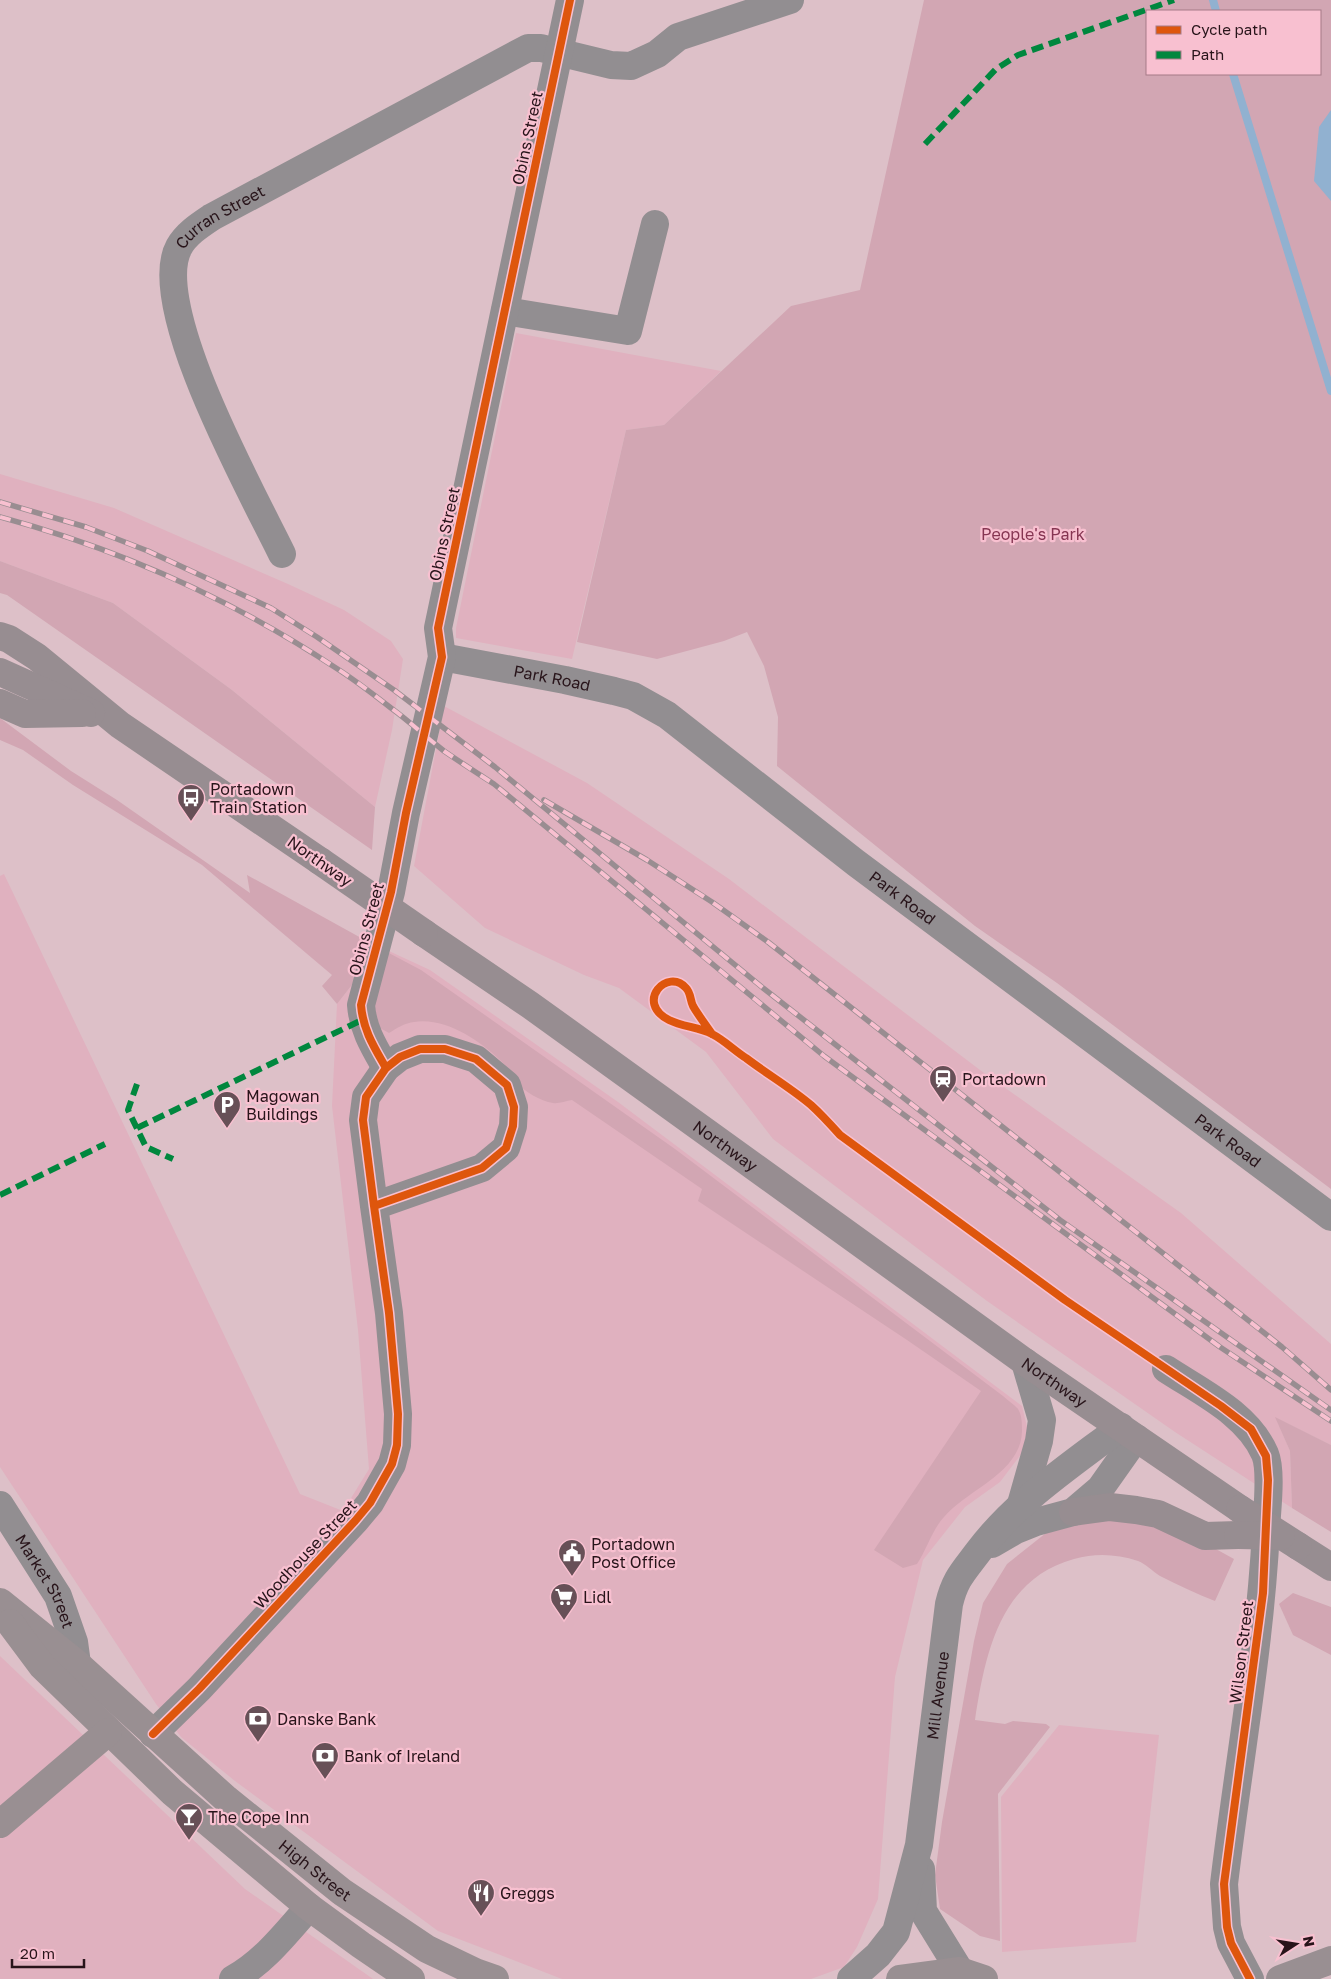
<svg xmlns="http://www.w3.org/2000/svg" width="1331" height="1979" font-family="'Golos Text',sans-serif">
<rect width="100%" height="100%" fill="#ddc0c8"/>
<g fill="#e0b1bf">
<polygon points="516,333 721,371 664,425 626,430 572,659 456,638 456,628"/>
<polygon points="0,474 114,508 288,584 344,610 391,641 403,659 392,730 375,807 232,690 113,603 0,561"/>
<polygon points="444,706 587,783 729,879 980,1070 1181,1213 1331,1344 1331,1445 1276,1418 1290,1451 1292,1508 1175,1432 987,1301 773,1139 706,1052 619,988 584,975 485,928 414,866"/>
<polygon points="4,874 300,1494 343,1511 369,1469 358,1330 332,1106 337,1004 355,981 363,939 430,970 618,1102 1022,1406 1028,1431 1022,1453 1000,1482 965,1507 923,1560 895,1677 878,1899 857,1947 844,1967 811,1979 562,1979 438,1931 235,1781 181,1737 156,1704 0,1467 0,876"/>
<polygon points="0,1656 245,1889 373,1979 0,1979"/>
<polygon points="1059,1725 1159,1735 1136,1942 1002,1952 1001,1797"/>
</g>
<g fill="#d2a6b3" fill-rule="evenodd">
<path d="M924,0H1331V1189L1057,983L975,926L777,766L778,717L764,666L747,632L724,641L657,659L577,642L626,430L664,425L791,306L860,290ZM1147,11H1320V74H1147Z"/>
<polygon points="0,561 113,603 232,690 375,807 372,850 7,595 0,593"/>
<polygon points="0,718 71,771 117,800 250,893 247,875 363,939 355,981 337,1004 322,986 332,975 202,865 73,785 23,750 0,740"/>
<path d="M387,952L421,970L675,1149L1003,1396C1007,1400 1014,1404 1018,1409C1022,1415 1022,1424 1022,1431C1021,1473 968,1489 944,1517C932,1530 927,1549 917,1564L903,1568L874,1550L981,1391L907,1340L698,1201L702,1189L572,1100C566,1101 558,1104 553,1103C540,1101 525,1092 516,1082C510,1075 507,1066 500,1060C479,1040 445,1017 414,1022C405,1023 397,1028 389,1033L380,1028L372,997Z"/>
<polygon points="1275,1417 1331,1445 1331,1532 1292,1508 1290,1451"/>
<path d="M1106,1514L1164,1524L1205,1543L1234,1559L1215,1601C1197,1594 1178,1585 1160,1576C1152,1571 1146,1564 1138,1561C1116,1554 1096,1553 1074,1559C1000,1579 985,1654 975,1720L1005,1724L1013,1721L1046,1724L1050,1727L998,1794L1000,1941L980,1936L940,1909L935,1875L942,1822L974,1641L983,1603L1007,1564L1046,1533Z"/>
<polygon points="1293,1593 1331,1607 1331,1655 1293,1635 1279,1604"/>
</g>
<polygon fill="#91b1d0" points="1331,110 1331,201 1314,181 1319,127"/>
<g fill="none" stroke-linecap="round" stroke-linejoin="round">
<g stroke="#91b1d0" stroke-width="8">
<polyline points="1213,0 1216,11"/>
<polyline points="1233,74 1331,391"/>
</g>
<g stroke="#928e91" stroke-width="28">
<polyline points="505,311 628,331 655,224"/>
<path id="s1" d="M282,554C254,496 147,305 179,247C186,234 200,225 212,217L528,48H541L611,65L631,66L657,54L678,37L790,0"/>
<path id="s2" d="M442,657L565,680L614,691L633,696L667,715L856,863L1331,1217"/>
<path d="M386,1068C374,1047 363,1030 361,1005L391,892L406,813L442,657L438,628L570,0"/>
<path d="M1166,1369C1201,1392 1248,1414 1265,1454C1272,1471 1267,1510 1266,1530C1260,1649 1238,1766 1224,1884L1227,1927L1231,1943L1250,1979"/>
<polyline points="1021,1504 1039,1441 1042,1420 1025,1362"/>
<path id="s3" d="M0,1505L58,1596L74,1642L77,1664"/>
<polyline points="992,1544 1016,1530 1036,1522 1073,1512 1100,1489 1136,1438"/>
<polyline points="153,1734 199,1689 355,1521 370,1503 392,1464 397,1445 398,1414 389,1313 374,1206 363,1120 366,1097 386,1068 400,1057 420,1049 445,1049 476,1059 507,1085 514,1107 513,1126 506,1148 482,1168 374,1206"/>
<polyline points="921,1869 923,1911 960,1971"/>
<path d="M233,1979C264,1962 286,1933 309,1907"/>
<path id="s4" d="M851,1979L878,1955L896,1932L919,1845L949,1604C955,1579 963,1572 978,1552C1016,1501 1070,1466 1121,1427"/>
</g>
<g stroke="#998f92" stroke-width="28">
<path id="s5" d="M0,1602L77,1664L225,1798L342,1892L427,1949L475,1972L495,1979"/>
<polyline points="10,1623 42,1666 172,1792 309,1907 361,1945 411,1979"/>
<polyline points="0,1824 108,1732"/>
<polyline points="900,1979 960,1971 984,1979"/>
<polyline points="1280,1979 1331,1960"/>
</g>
<g stroke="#978d91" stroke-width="28">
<polyline points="0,636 9,639 37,657 120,725 320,861"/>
<polyline points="0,672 91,713"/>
<polyline points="0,703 25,714 82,713"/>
<path id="s6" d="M424,933L530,1005L1025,1362L1240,1509"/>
<polyline points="1073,1512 1110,1507 1136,1510 1158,1514 1205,1536 1238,1535"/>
<polyline points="1298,1546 1331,1567"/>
</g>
<defs>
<g id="rail">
<polyline points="0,502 86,527 148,551 271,608 317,637 394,690 495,767 763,988 1060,1220 1331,1410"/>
<path d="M0,517C119,549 233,600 336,668C355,680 373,694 391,708C409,721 426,737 444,751C460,762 477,773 494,784L824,1056L1220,1347L1331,1421"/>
<polyline points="544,800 647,860 712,902 768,942 1282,1347 1331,1390"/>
</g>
</defs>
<use href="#rail" stroke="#998d91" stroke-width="5.5"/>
<use href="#rail" stroke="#f8c0d0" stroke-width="4" stroke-dasharray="11" stroke-linecap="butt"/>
<g stroke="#978d91" stroke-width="28">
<polyline points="320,861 424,933"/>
<polyline points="1240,1509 1298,1546"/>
<polyline points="1238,1535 1281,1536"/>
</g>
<g stroke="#00873e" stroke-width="6" stroke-dasharray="12 6" stroke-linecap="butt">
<polyline points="925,144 996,69 1018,55 1174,0"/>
<polyline points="137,1084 128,1110 146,1147 173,1159"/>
<polyline points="137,1128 362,1020"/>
<polyline points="0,1195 105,1144"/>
</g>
<defs>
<g id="cycleway">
<path d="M712,1034C706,1025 698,1015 693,1006C690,1000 691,993 686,988C668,967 634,1002 669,1020C683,1027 699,1027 712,1034C724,1040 735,1051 746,1058C767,1074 791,1088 811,1105C821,1114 831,1125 840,1135L1065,1300L1221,1406L1251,1429L1266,1456L1268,1480L1263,1593L1224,1884L1227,1927L1231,1943L1250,1979"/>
<path d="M386,1068C374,1047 363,1030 361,1005L391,892L406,813L442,657L438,628L570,0"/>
<polyline points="153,1734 199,1689 355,1521 370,1503 392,1464 397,1445 398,1414 389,1313 374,1206 363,1120 366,1097 386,1068 400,1057 420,1049 445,1049 476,1059 507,1085 514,1107 513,1126 506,1148 482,1168 374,1206"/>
</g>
</defs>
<use href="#cycleway" stroke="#f8c0d0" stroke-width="11"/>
<use href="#cycleway" stroke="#de560d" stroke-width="8"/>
</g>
<defs>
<symbol id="bus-pin" viewBox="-11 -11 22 30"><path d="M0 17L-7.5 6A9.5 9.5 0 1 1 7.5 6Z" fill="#675057" stroke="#f8c0d0"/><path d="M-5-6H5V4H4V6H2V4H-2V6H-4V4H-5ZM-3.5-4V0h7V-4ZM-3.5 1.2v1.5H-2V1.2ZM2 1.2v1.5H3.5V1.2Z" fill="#fff"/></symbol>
<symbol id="station-pin" viewBox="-11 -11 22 30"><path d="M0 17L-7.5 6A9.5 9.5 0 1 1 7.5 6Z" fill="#675057" stroke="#f8c0d0"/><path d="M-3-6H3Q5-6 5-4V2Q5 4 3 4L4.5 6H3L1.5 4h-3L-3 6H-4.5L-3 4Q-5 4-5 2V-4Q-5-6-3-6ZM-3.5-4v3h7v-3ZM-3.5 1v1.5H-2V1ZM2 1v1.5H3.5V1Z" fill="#fff"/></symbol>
<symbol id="parking-pin" viewBox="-11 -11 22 30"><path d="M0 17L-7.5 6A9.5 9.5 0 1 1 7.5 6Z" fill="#675057" stroke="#f8c0d0"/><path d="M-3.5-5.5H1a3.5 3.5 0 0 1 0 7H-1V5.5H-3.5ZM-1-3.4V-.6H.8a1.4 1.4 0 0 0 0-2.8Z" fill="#fff"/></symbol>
<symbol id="civic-pin" viewBox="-11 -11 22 30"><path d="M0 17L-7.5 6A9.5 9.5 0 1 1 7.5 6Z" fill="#675057" stroke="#f8c0d0"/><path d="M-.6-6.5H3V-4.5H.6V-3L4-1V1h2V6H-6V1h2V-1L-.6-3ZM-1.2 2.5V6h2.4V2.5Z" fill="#fff"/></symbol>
<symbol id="supermarket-pin" viewBox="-11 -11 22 30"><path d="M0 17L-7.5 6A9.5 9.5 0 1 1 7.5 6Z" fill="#675057" stroke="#f8c0d0"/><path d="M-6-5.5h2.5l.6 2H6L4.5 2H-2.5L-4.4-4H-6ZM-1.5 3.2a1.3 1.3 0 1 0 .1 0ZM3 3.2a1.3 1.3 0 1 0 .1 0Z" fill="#fff"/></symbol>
<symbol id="bank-pin" viewBox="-11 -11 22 30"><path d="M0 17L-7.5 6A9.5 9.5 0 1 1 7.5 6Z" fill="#675057" stroke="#f8c0d0"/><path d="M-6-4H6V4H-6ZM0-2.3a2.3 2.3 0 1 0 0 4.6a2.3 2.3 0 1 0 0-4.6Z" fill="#fff"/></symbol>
<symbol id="bar-pin" viewBox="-11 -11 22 30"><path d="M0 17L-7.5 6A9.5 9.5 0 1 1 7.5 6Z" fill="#675057" stroke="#f8c0d0"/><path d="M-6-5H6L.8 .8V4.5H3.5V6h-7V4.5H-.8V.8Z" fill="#fff"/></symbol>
<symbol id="restaurant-pin" viewBox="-11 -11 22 30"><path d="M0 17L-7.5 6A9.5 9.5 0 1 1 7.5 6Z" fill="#675057" stroke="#f8c0d0"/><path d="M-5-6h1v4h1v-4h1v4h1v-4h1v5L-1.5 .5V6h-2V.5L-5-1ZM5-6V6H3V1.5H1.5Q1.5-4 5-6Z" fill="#fff"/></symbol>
</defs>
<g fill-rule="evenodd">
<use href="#bus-pin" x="175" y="782" width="32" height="43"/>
<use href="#station-pin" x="927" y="1063" width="32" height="43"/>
<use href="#parking-pin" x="211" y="1089" width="32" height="43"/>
<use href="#civic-pin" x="556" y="1537" width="32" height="43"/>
<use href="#supermarket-pin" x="548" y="1581" width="32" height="43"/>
<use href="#bank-pin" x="242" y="1703" width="32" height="43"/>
<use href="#bank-pin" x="309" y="1740" width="32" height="43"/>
<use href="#bar-pin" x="173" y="1801" width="32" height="43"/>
<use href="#restaurant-pin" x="465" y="1877" width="32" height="43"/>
</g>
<g text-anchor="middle" stroke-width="4.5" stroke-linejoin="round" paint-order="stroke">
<g font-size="16" fill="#28141a" stroke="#f8c0d0">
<text transform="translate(527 138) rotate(-78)" y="6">Obins Street</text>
<text dy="6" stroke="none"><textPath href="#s1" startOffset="382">Curran Street</textPath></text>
<text transform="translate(444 534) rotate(-78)" y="6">Obins Street</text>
<text dy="6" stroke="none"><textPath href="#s2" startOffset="112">Park Road</textPath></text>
<text transform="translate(320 861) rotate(35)" y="6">Northway</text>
<text dy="6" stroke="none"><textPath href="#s2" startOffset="532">Park Road</textPath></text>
<text transform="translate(366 929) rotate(-75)" y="6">Obins Street</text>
<text dy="6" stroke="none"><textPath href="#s2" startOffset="938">Park Road</textPath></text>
<text dy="6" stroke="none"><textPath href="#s6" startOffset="369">Northway</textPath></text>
<text dy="6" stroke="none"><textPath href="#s6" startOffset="774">Northway</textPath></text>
<text transform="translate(305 1554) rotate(-47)" y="6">Woodhouse Street</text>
<text dy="6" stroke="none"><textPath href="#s3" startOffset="89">Market Street</textPath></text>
<text transform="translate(1241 1652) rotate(-83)" y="6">Wilson Street</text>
<text dy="6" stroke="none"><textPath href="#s4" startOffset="306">Mill Avenue</textPath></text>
<text dy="6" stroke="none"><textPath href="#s5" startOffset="414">High Street</textPath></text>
</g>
<g font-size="16" fill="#863552" stroke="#f8c0d0">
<text x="1033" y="540">People's Park</text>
</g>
<g font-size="16" fill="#28141a" stroke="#f8c0d0" text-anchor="start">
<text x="210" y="795">Portadown<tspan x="210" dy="18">Train Station</tspan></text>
<text x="962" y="1085">Portadown</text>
<text x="246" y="1102">Magowan<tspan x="246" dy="18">Buildings</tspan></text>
<text x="591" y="1550">Portadown<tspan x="591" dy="18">Post Office</tspan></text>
<text x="583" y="1603">Lidl</text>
<text x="277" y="1725">Danske Bank</text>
<text x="344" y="1762">Bank of Ireland</text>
<text x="208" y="1823">The Cope Inn</text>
<text x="500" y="1899">Greggs</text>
</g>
</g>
<rect x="1146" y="10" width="175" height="65" fill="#f8c0d0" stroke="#a57b87"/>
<rect x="1156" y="26" width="25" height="8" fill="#de560d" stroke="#a57b87"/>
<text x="1191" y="35" font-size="15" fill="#28141a">Cycle path</text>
<rect x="1156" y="51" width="25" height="8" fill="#00873e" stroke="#a57b87"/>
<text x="1191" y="60" font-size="15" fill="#28141a">Path</text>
<g transform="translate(1296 1944) rotate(78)" stroke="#f8c0d0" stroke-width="4" paint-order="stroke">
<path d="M0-4L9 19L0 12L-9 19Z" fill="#28141a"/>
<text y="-8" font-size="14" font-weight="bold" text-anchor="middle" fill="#28141a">N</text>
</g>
<path d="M12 1959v8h72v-8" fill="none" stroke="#28141a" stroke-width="2.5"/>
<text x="20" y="1959" font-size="15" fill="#28141a" stroke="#f8c0d0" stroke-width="4" paint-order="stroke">20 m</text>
</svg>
